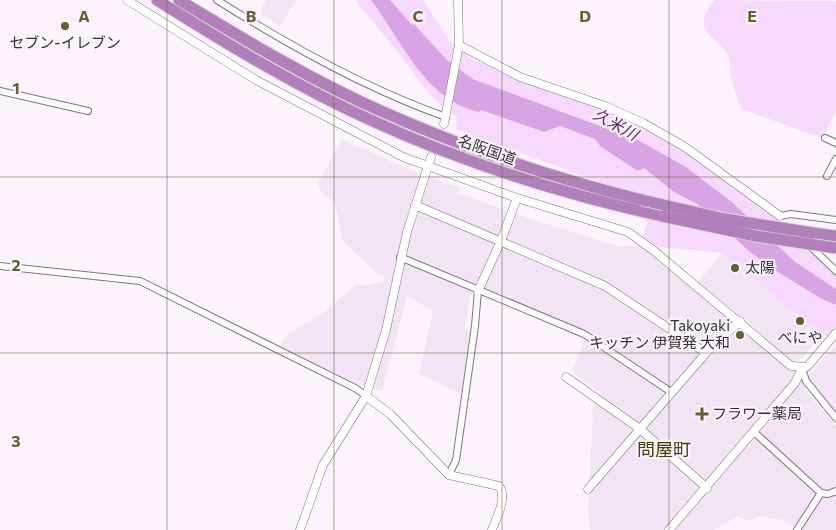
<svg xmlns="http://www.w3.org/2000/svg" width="836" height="530" font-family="Commissioner,'Noto Sans JP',sans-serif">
<rect width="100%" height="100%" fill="#fcf3fe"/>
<g fill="#f2e4f5">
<polygon points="266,0 296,0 280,26 261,14 262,7"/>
<polygon points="342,139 408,169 460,188 458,193 519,215 617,246 658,247 698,282 722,253 823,335 798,362 806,391 836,426 836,488 826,490 816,497 794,527 783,520 760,516 747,521 738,516 714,530 590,530 588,510 593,409 600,393 572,371 585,340 580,329 489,291 470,295 465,329 470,330 461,394 419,374 433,311 407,296 382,391 355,384 280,347 284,337 324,312 357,284 365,286 384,281 385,277 374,271 346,244 342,239 335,203 321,191 318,184"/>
<polygon points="836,345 836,415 809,383 807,377"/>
<polygon points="836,494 836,530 801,530 824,496 827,498"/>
</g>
<g fill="#f7d9fd">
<path d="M355,0H371L389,24L479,112L481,110L544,132L560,126L595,139L601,147L638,171L644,168L674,192L697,204L750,252L773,269L820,298L836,305V339L823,335L722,253L658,247L643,237L647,224L643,198L456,129L457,117C428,98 418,78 397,51C383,34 369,17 355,0Z"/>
<polygon points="390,0 423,0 448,39 471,59 599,108 643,127 684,150 774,217 836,276 836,289 794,261 733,203 686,167 638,140 473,79 447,60 414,24 412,26"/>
<path d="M715,0L836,1V111L822,138L741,109C737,97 732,84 730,71C729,67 730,63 729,59C724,37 685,34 715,0Z"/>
</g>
<path fill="#d9a4e4" d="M371,0H390L412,25L414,24L447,60L473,79L638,140L686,167L733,203L794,261L836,289V305L820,298L773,269L750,252L697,204L674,192L644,168L638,171L601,147L595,139L560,126L544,132L481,110L479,112C424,99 402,41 371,0Z"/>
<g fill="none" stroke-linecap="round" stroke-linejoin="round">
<defs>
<g id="minor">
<path d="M217,0C288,45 366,89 446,117"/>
<polyline points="0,91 88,111"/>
<polyline points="825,138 836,143"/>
<polyline points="827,176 836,159"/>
<polyline points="780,216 791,214 836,220"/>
<polyline points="809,245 836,271"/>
<polyline points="400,257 584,334 671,392"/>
<polyline points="0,266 140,281 355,388 366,396"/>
<polyline points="802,368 806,381 836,418"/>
<polyline points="754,432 821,493 828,494 836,491"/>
<polyline points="449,475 456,460 475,326 478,291"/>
<polyline points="797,530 821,493"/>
</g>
<g id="tertiary">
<polyline points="127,0 256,80 403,157 517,198 628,232 653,250 791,366 807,367 836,333"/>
<polyline points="459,45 520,77 605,106 643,123 685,147 780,216"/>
<polyline points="444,124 459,45 458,0"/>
<polyline points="415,205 605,286 706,353"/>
<polyline points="478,291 501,241 517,198"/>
<polyline points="566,377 640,429 707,488"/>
<path d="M366,396L390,414L449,475L499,486C508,498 496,518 492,530"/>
<polyline points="588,489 706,353 740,321"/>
<polyline points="300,530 323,465 366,396 386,330 407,232 431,157"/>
<polyline points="669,530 795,383 802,368"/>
</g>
<g id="motorway">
<path d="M157,0C227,44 299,88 375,122C467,164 563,194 662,216"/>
<path d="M179,0C245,40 311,80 381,111C466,149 553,178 642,200"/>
<polyline points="813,233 836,236"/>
</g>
</defs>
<use href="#minor" stroke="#7d757e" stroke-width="8"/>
<use href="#tertiary" stroke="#7d757e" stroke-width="9"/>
<use href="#motorway" stroke="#d6d6d6" stroke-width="13"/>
<use href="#minor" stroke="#fff" stroke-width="6"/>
<use href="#tertiary" stroke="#fff" stroke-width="8"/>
<use href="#motorway" stroke="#b180ba" stroke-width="11"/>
<defs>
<g id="motorway-bridge">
<polyline points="642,200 725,219 813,233"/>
<polyline points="662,216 756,236 836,248"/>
</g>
</defs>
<use href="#motorway-bridge" stroke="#d6d6d6" stroke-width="13" stroke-linecap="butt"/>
<use href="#motorway-bridge" stroke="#b180ba" stroke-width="11"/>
</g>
<path fill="none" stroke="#60622f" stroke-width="1" stroke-opacity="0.55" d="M167,0V530M334,0V530M502,0V530M669,0V530M0,177H836M0,353H836"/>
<g fill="#60622f" stroke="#fcf3fe" stroke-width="2">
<circle cx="65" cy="26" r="5"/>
<circle cx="735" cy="268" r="5"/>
<circle cx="800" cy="321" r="5"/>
<circle cx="740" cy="335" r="5"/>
<path d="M699.5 406.5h5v5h5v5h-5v5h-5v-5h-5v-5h5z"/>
</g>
<g text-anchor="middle" stroke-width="4.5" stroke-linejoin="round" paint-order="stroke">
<g font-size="15" fill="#333034" stroke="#fcf3fe">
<text x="65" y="48">セブン-イレブン</text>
<text x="745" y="273" text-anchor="start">太陽</text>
<text x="730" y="331" text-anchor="end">Takoyaki<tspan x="730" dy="17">キッチン 伊賀発 大和</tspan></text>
<text x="800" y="343">べにや</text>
<text x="712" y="419" text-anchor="start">フラワー薬局</text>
</g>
<g font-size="15" fill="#333034" stroke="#fcf3fe">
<text transform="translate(487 150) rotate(20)" y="5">名阪国道</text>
</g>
<g font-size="16" font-style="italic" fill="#5a1b66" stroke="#fcf3fe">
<text transform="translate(616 124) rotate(29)" y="6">久米川</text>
</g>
<g font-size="18" fill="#424302" stroke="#fcf3fe">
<text x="664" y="456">問屋町</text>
</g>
</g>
<g font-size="16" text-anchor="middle" font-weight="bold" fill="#60622f" stroke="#fcf3fe" stroke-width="4.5" stroke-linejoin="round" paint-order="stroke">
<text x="84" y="22">A</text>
<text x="251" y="22">B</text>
<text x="418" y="22">C</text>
<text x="585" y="22">D</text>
<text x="752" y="22">E</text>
<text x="16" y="94">1</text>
<text x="16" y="271">2</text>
<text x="16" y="447">3</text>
</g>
</svg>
